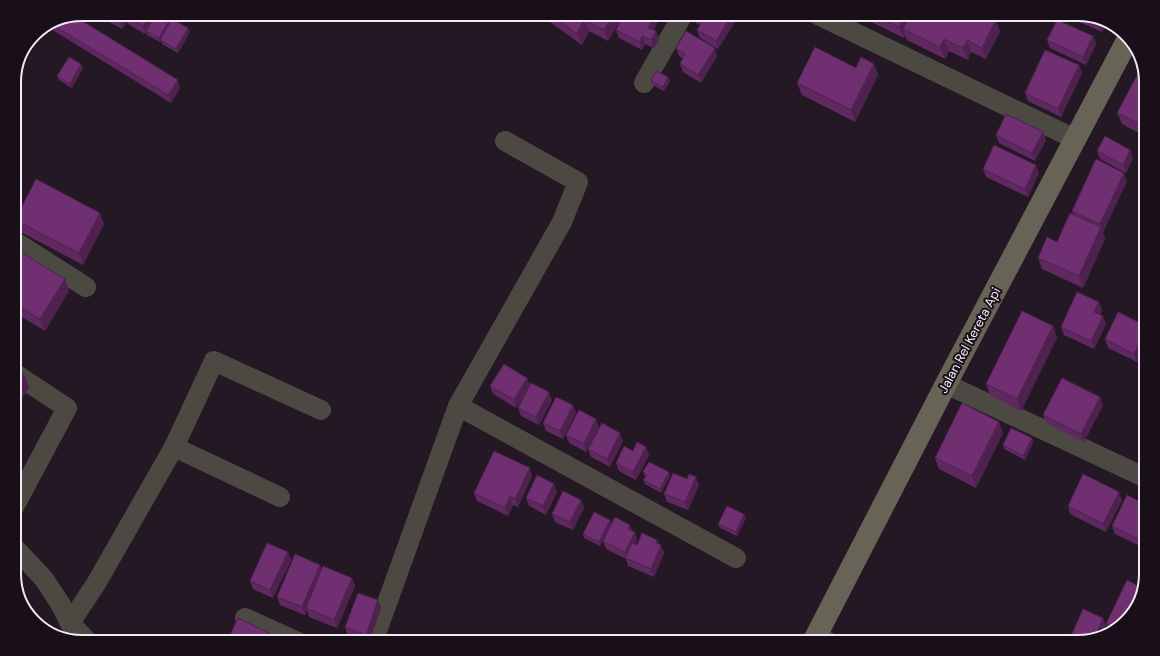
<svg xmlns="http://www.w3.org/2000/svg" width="1160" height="656" font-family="'DM Sans',sans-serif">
<rect width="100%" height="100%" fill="#231823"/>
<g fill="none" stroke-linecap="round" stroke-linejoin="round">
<polyline stroke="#4c4942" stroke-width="10" points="819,632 840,642"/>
<g stroke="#4c4942" stroke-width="20">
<polyline points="818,15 1075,139"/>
<polyline points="644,83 682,16"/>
<polyline points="14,241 86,287"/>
<polyline points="14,373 67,408 14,507"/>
<polyline points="946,384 1146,478"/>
<polyline points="458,406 736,558"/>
<polyline points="174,447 280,497"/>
<polyline points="14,547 44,579 61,605 70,623 88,642"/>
<polyline points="245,618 298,642"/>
<polyline points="70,623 97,582 174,447 214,361 321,410"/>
<polyline points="373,642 458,406 562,222 578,182 505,141"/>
</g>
<polyline stroke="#676357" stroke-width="22" points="813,642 946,384 1128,39"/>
</g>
<g fill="#5f2861">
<polygon points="994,14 992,18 1000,31 986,59 971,52 968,60 949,51 945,59 907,40 905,35 904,38 863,18 862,15"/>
<polygon points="1066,14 1078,14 1107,22 1102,32 1066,16"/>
<polygon points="618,16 620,21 608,41 589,31 582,45 543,17"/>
<polygon points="623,16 654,16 657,23 654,30 659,39 654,48 645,44 642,50 619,38 616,30"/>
<polygon points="694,16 739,16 736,20 733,18 735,22 718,49 700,38 697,30 700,25 696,23"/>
<polygon points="56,19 180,88 171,103 46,26"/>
<polygon points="104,19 171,19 171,20 188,28 190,32 178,53 162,44 161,41 160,42 147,35 146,32 145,34 128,24 127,22 122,29"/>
<polygon points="1093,36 1096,44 1086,65 1050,48 1047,40"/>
<polygon points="676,48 715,48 717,56 701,83 683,72 680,64 683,59 679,56"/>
<polygon points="81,64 83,68 72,88 59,80 57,76"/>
<polygon points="874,64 878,75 855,122 802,95 797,83"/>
<polygon points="1079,65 1082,73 1061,117 1028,101 1025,93"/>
<polygon points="1146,78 1146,137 1122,124 1117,113"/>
<polygon points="651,81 670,81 664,91 652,85"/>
<polygon points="996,135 1046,140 1035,161 999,143"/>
<polygon points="1130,150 1133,158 1126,173 1100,159 1097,151"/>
<polygon points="983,169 1039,173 1028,197 986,177"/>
<polygon points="1127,181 1103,232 1105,239 1083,288 1042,269 1038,258 1057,242 1073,214 1072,211"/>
<polygon points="15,220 104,224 83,265 19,231"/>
<polygon points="14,248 69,291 45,331 15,313 16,317 14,320"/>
<polygon points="1102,310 1100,315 1106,324 1094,349 1064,335 1061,327"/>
<polygon points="1053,326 1057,338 1021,411 990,395 986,384"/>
<polygon points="1146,326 1146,344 1137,362 1108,348 1105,339"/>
<polygon points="527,378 530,385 552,400 539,425 521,416 518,408 527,392 516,408 493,394 490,386"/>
<polygon points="573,405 576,413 563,439 546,431 543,423"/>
<polygon points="1103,405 1084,442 1046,423 1043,415"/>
<polygon points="999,422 1003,433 976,488 939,469 935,458"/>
<polygon points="599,427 586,452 569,443 566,435"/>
<polygon points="1032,438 1033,442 1025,460 1004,449 1003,445"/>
<polygon points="623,441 610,467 591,457 588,449"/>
<polygon points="1146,444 1146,462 1144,461 1142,453"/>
<polygon points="633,451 649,455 636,480 619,471 616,463"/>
<polygon points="643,471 669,472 670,476 661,493 645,484 643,480 646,476 644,475"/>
<polygon points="532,476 518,507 513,505 508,516 477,501 474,493"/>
<polygon points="687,479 699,485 688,510 667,502 664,494"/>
<polygon points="557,492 546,515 529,506 526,498"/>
<polygon points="581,500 584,508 573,530 555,522 552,514"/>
<polygon points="1122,500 1106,532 1070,514 1068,506"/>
<polygon points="1146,505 1146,549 1115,534 1112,526"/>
<polygon points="744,514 746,518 737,536 720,528 718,524"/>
<polygon points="610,520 611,524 600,546 584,538 583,534"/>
<polygon points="632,531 635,532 637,540 635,545 637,545 657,540 659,544 664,553 654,577 628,566 626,559 606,549 603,541"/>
<polygon points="291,560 273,598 253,589 250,581"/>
<polygon points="320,565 322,570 352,578 355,586 337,628 309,617 307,610 305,615 280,605 277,597"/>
<polygon points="1140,587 1137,608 1112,633 1110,633 1106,624"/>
<polygon points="381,608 369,642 366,642 348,636 345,627"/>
<polygon points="1103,618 1106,626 1102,635 1078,642 1075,642 1072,634"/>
</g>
<g fill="#4e214f">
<polygon points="984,14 994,14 988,26"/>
<polygon points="905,15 915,15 903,29 905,35 904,38 899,27"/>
<polygon points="612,16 618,16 620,21 608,41 604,30"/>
<polygon points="654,16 657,23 651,36 648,28"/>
<polygon points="731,16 733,16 735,22 718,49 716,41"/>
<polygon points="735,16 739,16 736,20"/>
<polygon points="121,19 126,19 127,22 122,29 120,21"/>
<polygon points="147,19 154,19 146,31 146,32 145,34 143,26"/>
<polygon points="170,19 171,19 172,21 160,40 161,41 160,42 159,38"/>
<polygon points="584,19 589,31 582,45 577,34"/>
<polygon points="996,20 1000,31 986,59 982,48"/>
<polygon points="1101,20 1107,22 1102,32 1099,24"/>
<polygon points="188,28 190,32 178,53 176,49"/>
<polygon points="656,31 659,39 654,48 651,40"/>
<polygon points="642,36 645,44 642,50 640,42"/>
<polygon points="1093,36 1096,44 1086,65 1083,57"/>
<polygon points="944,39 949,51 945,59 940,47"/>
<polygon points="967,40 971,52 968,60 963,48"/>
<polygon points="715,48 717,56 701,83 698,75"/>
<polygon points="81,64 83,68 72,88 70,84"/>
<polygon points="874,64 878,75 855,122 851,110"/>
<polygon points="1079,65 1082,73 1061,117 1058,109"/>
<polygon points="668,77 670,81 664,91 663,87"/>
<polygon points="178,80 180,88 171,103 168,95"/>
<polygon points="1043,132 1046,140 1035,161 1032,153"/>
<polygon points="1130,150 1133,158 1126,173 1123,165"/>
<polygon points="1036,165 1039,173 1028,197 1025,189"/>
<polygon points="1124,173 1127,181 1103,232 1100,224"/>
<polygon points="100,213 104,224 83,265 79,253"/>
<polygon points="1101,227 1105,239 1083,288 1079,276"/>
<polygon points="65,279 69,291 45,331 40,319"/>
<polygon points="1099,302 1102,310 1097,320 1094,312"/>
<polygon points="14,311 16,317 14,320"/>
<polygon points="1103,316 1106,324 1094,349 1091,341"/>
<polygon points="1053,326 1057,338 1021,411 1017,399"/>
<polygon points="1146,330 1146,344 1137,362 1134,354"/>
<polygon points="24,375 29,387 14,412 14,393"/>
<polygon points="527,378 530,386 516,408 514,400"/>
<polygon points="549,392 552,400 539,425 536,417"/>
<polygon points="1100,397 1103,405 1084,442 1081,434"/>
<polygon points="573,405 576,413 563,439 560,431"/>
<polygon points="596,419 599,427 586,452 584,444"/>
<polygon points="999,422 1003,433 976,488 972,476"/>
<polygon points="620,433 623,441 610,467 607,459"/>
<polygon points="1032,438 1033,442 1025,460 1023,456"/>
<polygon points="646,447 649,455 636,480 633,472"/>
<polygon points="530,468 532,476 518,507 515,499"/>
<polygon points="669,472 670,476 661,493 660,489"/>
<polygon points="696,477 699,485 688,510 685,502"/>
<polygon points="554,484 557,492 546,515 543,506"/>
<polygon points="1119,492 1122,500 1106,532 1103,524"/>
<polygon points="510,496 513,505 508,516 505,508"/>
<polygon points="581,500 584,508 573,530 570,522"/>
<polygon points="744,514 746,518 737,536 736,532"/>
<polygon points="610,520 611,524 600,546 599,542"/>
<polygon points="630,525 633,533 628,529"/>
<polygon points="635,532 637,540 628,560 625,552"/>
<polygon points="657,540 660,548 661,545 664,553 654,577 651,569 656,543"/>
<polygon points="288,552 291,560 273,598 270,590"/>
<polygon points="320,565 323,573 306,608 307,610 305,615 302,607"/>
<polygon points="352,578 355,586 337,628 334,620"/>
<polygon points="378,600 381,608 369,642 368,642 366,635"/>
<polygon points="1103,618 1106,626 1102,635 1095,637"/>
</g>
<g fill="#6f2f71" stroke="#4e214f">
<polygon points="985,14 996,20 982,48 967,40 963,48 944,39 940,47 903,29 910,15"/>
<polygon points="1077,14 1078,14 1101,20 1099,24"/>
<polygon points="876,15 905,15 899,27"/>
<polygon points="612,16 604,30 584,19 577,34 554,17"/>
<polygon points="623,16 654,16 648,28 656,31 651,40 642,36 640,42 616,30"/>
<polygon points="695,16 731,16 716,41 697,30 703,20"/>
<polygon points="56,19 79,19 178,80 168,95 51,24 52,22"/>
<polygon points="115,19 121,19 120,21"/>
<polygon points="130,19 147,19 143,26"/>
<polygon points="153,19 170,19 159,38 146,31"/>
<polygon points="172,19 188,28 176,49 160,40"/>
<polygon points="1057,20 1093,36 1083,57 1047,40"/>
<polygon points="52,22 51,24 53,28 48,25"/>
<polygon points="686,31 715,48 698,75 680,64 685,54 676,48"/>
<polygon points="815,47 856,68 861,57 874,64 851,110 797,83"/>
<polygon points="1045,50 1079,65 1058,109 1025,93"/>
<polygon points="69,57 81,64 70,84 57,76"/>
<polygon points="1142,66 1146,78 1146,127 1117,113"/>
<polygon points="656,71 668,77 663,87 651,81"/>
<polygon points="1006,114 1043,132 1032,153 996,135"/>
<polygon points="1105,136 1130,150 1123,165 1097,151"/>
<polygon points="994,145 1036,165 1025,189 983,169"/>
<polygon points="1096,159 1124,173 1100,224 1072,211"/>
<polygon points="36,179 100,213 79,253 15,220"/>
<polygon points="1070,213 1101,227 1079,276 1038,258 1047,237 1057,242"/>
<polygon points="14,248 65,279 40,319 14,303"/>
<polygon points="1077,292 1099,302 1094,312 1103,316 1091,341 1061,327"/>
<polygon points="1022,311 1053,326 1017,399 986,384"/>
<polygon points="1118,312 1146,326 1146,330 1134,354 1105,339"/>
<polygon points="504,364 527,378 514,400 490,386"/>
<polygon points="14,369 24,375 14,393"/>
<polygon points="1062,378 1100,397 1081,434 1043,415"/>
<polygon points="531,383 549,392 536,417 518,408"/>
<polygon points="556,397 573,405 560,431 543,423"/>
<polygon points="962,403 999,422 972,476 935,458"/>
<polygon points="579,410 596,419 584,444 566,435"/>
<polygon points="602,423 620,433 607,459 588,449"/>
<polygon points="1011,428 1032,438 1023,456 1003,445"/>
<polygon points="637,442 646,447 633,472 616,463 624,446 633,451"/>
<polygon points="1146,444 1146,455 1142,453"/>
<polygon points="494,451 530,468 515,499 510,496 505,508 474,493"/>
<polygon points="649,462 669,472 660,489 643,480 647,475 643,471"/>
<polygon points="673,473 687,479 689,474 696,477 685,502 664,494"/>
<polygon points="1083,474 1119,492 1103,524 1068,506"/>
<polygon points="537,475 554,484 543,506 526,498"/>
<polygon points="563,491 581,500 570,522 552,514"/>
<polygon points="1127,495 1146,505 1146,543 1112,526"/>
<polygon points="727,506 744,514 736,532 718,524"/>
<polygon points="594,512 610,520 599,542 583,534"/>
<polygon points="615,517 630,525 628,529 635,532 625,552 603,541"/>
<polygon points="642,533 657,540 656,543 661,545 651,569 625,558 632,543 637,545"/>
<polygon points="267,543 288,552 270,590 250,581"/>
<polygon points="295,554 320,565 302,607 277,597"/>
<polygon points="323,566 352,578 334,620 306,608"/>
<polygon points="1127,580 1140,587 1142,584 1143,584 1137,608 1116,628 1106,624"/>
<polygon points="358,593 378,600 366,635 345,627"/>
<polygon points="1083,609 1103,618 1095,637 1085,640 1072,634"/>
<polygon points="238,618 287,642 227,642"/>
</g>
<g text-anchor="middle" stroke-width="4" stroke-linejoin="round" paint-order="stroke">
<g font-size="13" fill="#f3ebf3" stroke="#190f19">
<text transform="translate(969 340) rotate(-62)" y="5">Jalan Rel Kereta Api</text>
</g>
</g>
<path d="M0 0H1160V656H0ZM82 21H1078A61 61 0 0 1 1139 82V574A61 61 0 0 1 1078 635H82A61 61 0 0 1 21 574V82A61 61 0 0 1 82 21Z" fill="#190f19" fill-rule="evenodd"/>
<path fill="none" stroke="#f3ebf3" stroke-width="2" d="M82 21H1078A61 61 0 0 1 1139 82V574A61 61 0 0 1 1078 635H82A61 61 0 0 1 21 574V82A61 61 0 0 1 82 21Z"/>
</svg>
